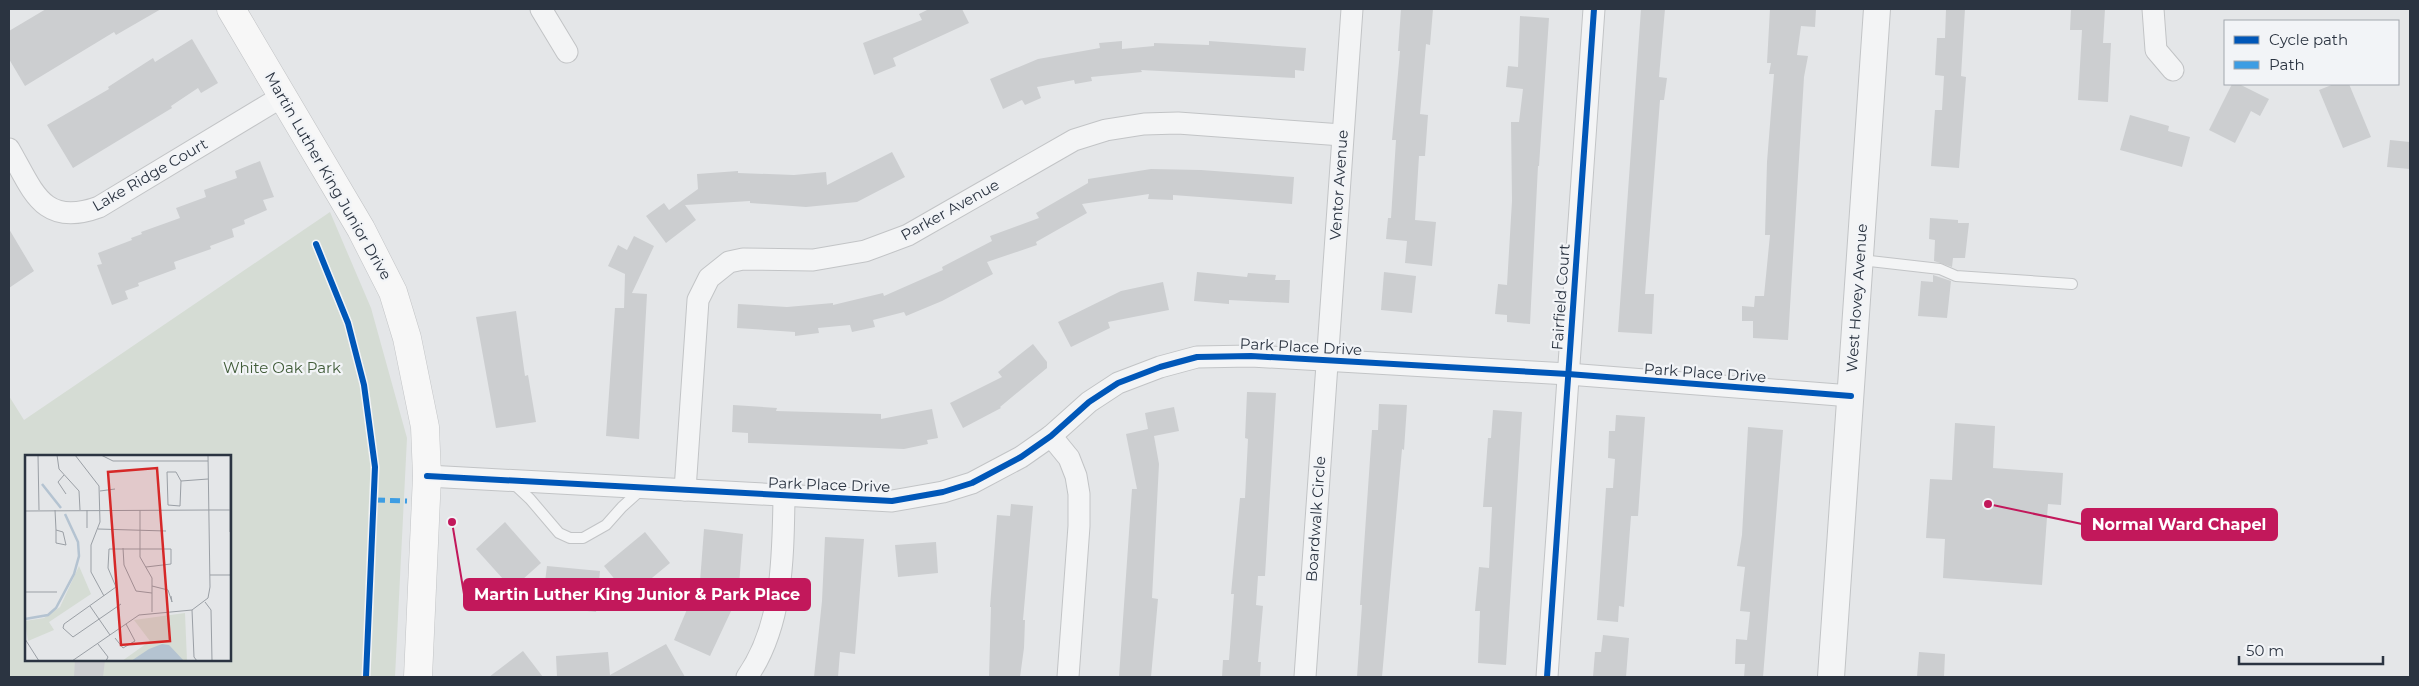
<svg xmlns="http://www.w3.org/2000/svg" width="2419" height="686" font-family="Montserrat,sans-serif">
<rect width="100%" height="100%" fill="#e4e6e8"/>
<path fill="#d5dcd4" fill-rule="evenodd" d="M330,212L371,308L407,438L395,677H9V396L24,420ZM26,456H230V660H26Z"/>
<g fill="#ccced0">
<polygon points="46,9 161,9 116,35 114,32 25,86 9,59 9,31"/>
<polygon points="929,9 962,9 969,23 893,58 896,66 874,75 863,43 922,20 919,14"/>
<polygon points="1401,9 1433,9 1430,45 1426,44 1420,114 1428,115 1425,156 1419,156 1415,220 1436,222 1432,266 1405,263 1407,241 1386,239 1388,218 1391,218 1396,140 1392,140 1400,51 1398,51"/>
<polygon points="1641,9 1665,9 1659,77 1667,78 1664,100 1660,100 1645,294 1654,294 1652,334 1618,332"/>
<polygon points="1770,9 1816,9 1815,27 1801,26 1797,55 1808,56 1804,77 1788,340 1753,338 1753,321 1742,321 1742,306 1754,307 1755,296 1764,296 1770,235 1765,235 1767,162 1774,74 1769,74 1771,63 1767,63"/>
<polygon points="1946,9 1965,9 1961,76 1966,77 1959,168 1931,166 1935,110 1942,110 1944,76 1935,75 1937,38 1945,38"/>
<polygon points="2071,9 2105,9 2103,43 2111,43 2108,102 2078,100 2082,30 2070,30"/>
<polygon points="1520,16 1549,18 1539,166 1538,166 1530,324 1507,322 1507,315 1495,314 1498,284 1507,285 1512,201 1511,122 1519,122 1523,89 1506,87 1508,66 1518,67"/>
<polygon points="192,39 218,83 201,93 198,88 171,106 172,108 73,168 47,125 109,89 108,87 153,58 155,62"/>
<polygon points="1122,41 1122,49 1154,46 1154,43 1209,45 1209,41 1306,48 1304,71 1295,70 1295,78 1141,70 1142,72 1091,77 1092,81 1075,84 1074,80 1037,87 1041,98 1025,105 1022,100 1003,109 990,79 1038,59 1100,48 1099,43"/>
<polygon points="2232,84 2239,84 2269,99 2260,116 2251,111 2235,143 2209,130"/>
<polygon points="2334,84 2349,84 2371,137 2343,148 2319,90"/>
<polygon points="2130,115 2169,126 2168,131 2190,137 2182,167 2120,150"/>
<polygon points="2390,140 2410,142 2410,169 2387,167"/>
<polygon points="892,152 905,177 857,202 806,207 750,203 750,201 685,205 696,220 666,243 646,216 664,203 669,210 698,189 697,174 738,171 738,173 794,175 826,172 827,185"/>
<polygon points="260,161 274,197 263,200 267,210 244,220 245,224 232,229 234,237 210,246 211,249 174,262 176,269 138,283 139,286 125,291 128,299 112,305 97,265 102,264 98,253 132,240 131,238 142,234 141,232 180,218 176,208 206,197 204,190 237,178 235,171"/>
<polygon points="1151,169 1201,170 1294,177 1292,204 1173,195 1173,200 1148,199 1149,194 1082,204 1087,213 1036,242 1037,245 987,262 993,274 942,301 906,316 904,312 873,320 875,327 852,332 850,325 818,328 819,333 795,336 795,332 737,328 738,304 787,307 833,303 833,305 883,293 884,296 943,270 942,267 992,241 990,236 1039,218 1036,213 1088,183 1088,179"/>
<polygon points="1930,218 1958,220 1958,223 1969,223 1965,258 1953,258 1952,267 1934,261 1935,240 1929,239"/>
<polygon points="9,229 34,271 9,288"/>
<polygon points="634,236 654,246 632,293 647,294 639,439 606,436 615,308 624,308 625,274 608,266 618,245 627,250"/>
<polygon points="1197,272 1247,277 1248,273 1276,275 1275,280 1290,280 1289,303 1229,300 1229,304 1194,301"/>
<polygon points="1384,272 1416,276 1412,313 1381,310"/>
<polygon points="1933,275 1951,281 1947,318 1918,316 1921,281 1933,282"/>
<polygon points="1163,282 1169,310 1108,322 1110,328 1071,347 1058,322 1121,291"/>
<polygon points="516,311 525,376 528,375 536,422 496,428 476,317"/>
<polygon points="1033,344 1047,362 1047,368 1000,407 1001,408 963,428 950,403 1002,377 998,372"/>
<polygon points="1247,392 1276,393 1265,576 1258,576 1256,605 1263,606 1258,662 1261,662 1260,677 1222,677 1223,660 1229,660 1234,594 1231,594 1240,498 1245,498 1248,439 1245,438"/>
<polygon points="1379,404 1407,405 1404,450 1402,449 1382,677 1357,677 1362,605 1360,605 1372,430 1378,430"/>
<polygon points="733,405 777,408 776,411 881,414 881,419 932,409 938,438 927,440 928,444 904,449 748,443 748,433 732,432"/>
<polygon points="1174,407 1179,431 1154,436 1159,464 1152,598 1158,599 1151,677 1119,677 1132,489 1137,489 1126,434 1148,429 1145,413"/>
<polygon points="1493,410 1522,412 1506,665 1478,663 1480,611 1475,611 1479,567 1489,568 1492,507 1483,507 1488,438 1491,438"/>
<polygon points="1616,415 1645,417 1638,516 1631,516 1624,607 1619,606 1618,622 1597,620 1606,488 1613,488 1615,459 1608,458 1609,431 1615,431"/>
<polygon points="1955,423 1995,426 1993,468 2063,473 2061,505 2048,504 2042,585 1943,578 1945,539 1926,538 1930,479 1952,480"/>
<polygon points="1748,427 1783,430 1763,677 1744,677 1745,664 1735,664 1736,639 1747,640 1750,612 1740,611 1745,567 1737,566 1742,535"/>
<polygon points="1011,504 1033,506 1023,620 1025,620 1024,648 1020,677 989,677 991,607 990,607 997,515 1010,516"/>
<polygon points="505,522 541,563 512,589 476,549"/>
<polygon points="704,529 743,534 739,585 700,582"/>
<polygon points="645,532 670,563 629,597 604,566"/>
<polygon points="825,537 864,539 855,654 840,652 838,677 814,677 822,601"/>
<polygon points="936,542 938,573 898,577 895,545"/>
<polygon points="547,566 600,571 596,612 542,606"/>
<polygon points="694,593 699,598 699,594 732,609 710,656 674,640"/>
<polygon points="1603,635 1629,638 1626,677 1593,677 1595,652 1601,652"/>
<polygon points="666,644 685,677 557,677 556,656 608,652 610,675"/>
<polygon points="523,651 543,677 489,677"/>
<polygon points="1919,652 1945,654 1944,677 1917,677"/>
<polygon points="75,660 105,660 103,677 74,677"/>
</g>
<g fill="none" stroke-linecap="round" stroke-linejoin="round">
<defs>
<g id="service">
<polyline points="1861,260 1940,269 1956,276 2072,284"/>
<polyline points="514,484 530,499 559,533 570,538 583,538 606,525 622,507 642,489"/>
</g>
<g id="minor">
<polyline points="541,9 567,52"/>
<polyline points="2153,9 2156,50 2173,70"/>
<path d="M9,149C33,190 42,228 99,207L283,96"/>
<polyline points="1051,436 1069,458 1076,476 1079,494 1079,526 1068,677"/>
<polyline points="427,476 892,501 943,492 972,483 1021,457 1051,436 1089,402 1118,383 1160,367 1197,357 1251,356 1568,374 1851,396"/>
<polyline points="685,490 698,300 709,278 729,262 743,259 813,260 865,251 908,235 1074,140 1106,130 1144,124 1178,123 1342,135"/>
<path d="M747,677C783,625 783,558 784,497"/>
<polyline points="1305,677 1352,9"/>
<polyline points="1547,677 1594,9"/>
</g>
<polyline id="tertiary" points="1831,677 1877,9"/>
<polyline id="secondary" points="231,9 361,229 393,292 407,338 425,427 427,476 418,677"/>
</defs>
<use href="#service" stroke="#c2c4c6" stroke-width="12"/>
<use href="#minor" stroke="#c2c4c6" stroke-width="23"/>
<use href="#tertiary" stroke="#c2c4c6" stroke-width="28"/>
<use href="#secondary" stroke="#c2c4c6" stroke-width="29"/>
<use href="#service" stroke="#f3f4f5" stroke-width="10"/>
<use href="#minor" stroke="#f3f4f5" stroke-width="21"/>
<use href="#tertiary" stroke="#f3f4f5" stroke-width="26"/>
<use href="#secondary" stroke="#f7f7f7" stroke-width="28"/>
<polyline stroke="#3d9de3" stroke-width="5" stroke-dasharray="10 5" stroke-linecap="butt" points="375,500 407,501"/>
<defs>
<g id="cycleway">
<polyline points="316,244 348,323 364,385 375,467 366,677"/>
<polyline points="427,476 892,501 943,492 972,483 1021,457 1051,436 1089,402 1118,383 1160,367 1197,357 1251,356 1568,374 1851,396"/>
<polyline points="1547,677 1594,9"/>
</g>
</defs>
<use href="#cycleway" stroke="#f2f4f7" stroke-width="9"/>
<use href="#cycleway" stroke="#0057b8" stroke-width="6"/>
</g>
<g text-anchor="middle" stroke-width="4.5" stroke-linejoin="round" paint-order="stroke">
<g font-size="15" fill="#2b3441" stroke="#f2f4f7">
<text transform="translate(150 175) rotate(-30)" y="5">Lake Ridge Court</text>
<text transform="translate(328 176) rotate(60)" y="5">Martin Luther King Junior Drive</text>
<text transform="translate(1339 185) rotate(-86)" y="5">Ventor Avenue</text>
<text transform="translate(950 210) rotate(-29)" y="5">Parker Avenue</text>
<text transform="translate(1561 297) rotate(-86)" y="5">Fairfield Court</text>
<text transform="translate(1857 298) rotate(-86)" y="5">West Hovey Avenue</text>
<text transform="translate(1301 347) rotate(3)" y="5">Park Place Drive</text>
<text transform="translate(1705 373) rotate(4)" y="5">Park Place Drive</text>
<text transform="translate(829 485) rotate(2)" y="5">Park Place Drive</text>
<text transform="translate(1316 519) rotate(-86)" y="5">Boardwalk Circle</text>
</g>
<g font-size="15" fill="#415c39" stroke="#f2f4f7">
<text x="282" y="373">White Oak Park</text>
</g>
</g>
<g transform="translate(25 455)">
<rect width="206" height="206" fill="#e4e6e8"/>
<path d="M54,111L66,139L24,167L29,175L3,186L0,166L19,163L35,152ZM160,158L162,206H97L125,186L109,165Z" fill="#d5dcd4"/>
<path d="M137,189L144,190L159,206H106L124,194Z" fill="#b4c3d1"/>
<path fill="none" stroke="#b4c3d1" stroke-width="2.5" d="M17,29L36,53M0,164L23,160L31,153L49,119L54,101L53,87L40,59"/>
<path fill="none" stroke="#9a9fa5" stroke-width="1" d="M13,0L14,55M32,0L34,14L54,36L55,55M50,0L74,31L75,67L66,90V117L79,141M76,0L88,6H183M205,0V77M142,17H151L156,26L155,51L143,50ZM39,20L33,27L41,39M156,26L183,24M75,36L90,34M30,55L31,75V88L41,90L38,77L31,75M62,55V73M115,55V102L127,123V157M184,55H207M0,56L184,55M73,74L141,76M98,93L99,110L111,136L127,138M185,120H207M127,131L143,135L147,147L146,141M0,137H32M180,147L186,155L187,206M96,149L48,182L38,173L39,169L91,132L83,113L84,94H146V109L121,112M65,151L85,180M167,155L169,202L172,206M90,183L98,193L110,186L101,169M0,184L14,206M73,189L83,202L81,206M47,206L114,160L167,155L183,143L185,132L183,0"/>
<path fill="#d62828" fill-opacity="0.15" stroke="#d62828" stroke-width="2.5" d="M132,13L145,186L96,190L83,17Z"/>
<rect width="206" height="206" fill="none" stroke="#2b3441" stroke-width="2.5"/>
</g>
<path fill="none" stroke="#c2185b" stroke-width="2" d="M1988 504L2082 524M452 522L464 594"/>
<g fill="#c2185b" stroke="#f2f4f7" stroke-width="2">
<circle cx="1988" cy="504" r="5"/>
<circle cx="452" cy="522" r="5"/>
</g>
<g fill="#c2185b" stroke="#c2185b" stroke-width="2">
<rect x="2082" y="509" width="195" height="31" rx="5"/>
<rect x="464" y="579" width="346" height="31" rx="5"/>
</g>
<g font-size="16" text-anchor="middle" font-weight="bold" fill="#fff">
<text x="2179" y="530">Normal Ward Chapel</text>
<text x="637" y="600">Martin Luther King Junior &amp; Park Place</text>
</g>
<rect width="2419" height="686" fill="none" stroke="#2b3441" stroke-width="20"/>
<rect x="2224" y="20" width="175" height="65" fill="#f2f4f7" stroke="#a2a7ae"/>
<rect x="2234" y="36" width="25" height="8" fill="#0057b8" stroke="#a2a7ae"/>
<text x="2269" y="45" font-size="15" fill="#2b3441">Cycle path</text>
<rect x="2234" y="61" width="25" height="8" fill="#3d9de3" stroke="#a2a7ae"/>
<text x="2269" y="70" font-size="15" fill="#2b3441">Path</text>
<path d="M2239 656v8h144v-8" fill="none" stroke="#2b3441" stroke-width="2.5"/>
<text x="2246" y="656" font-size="15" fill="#2b3441" stroke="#f2f4f7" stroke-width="4" paint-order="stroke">50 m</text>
</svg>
